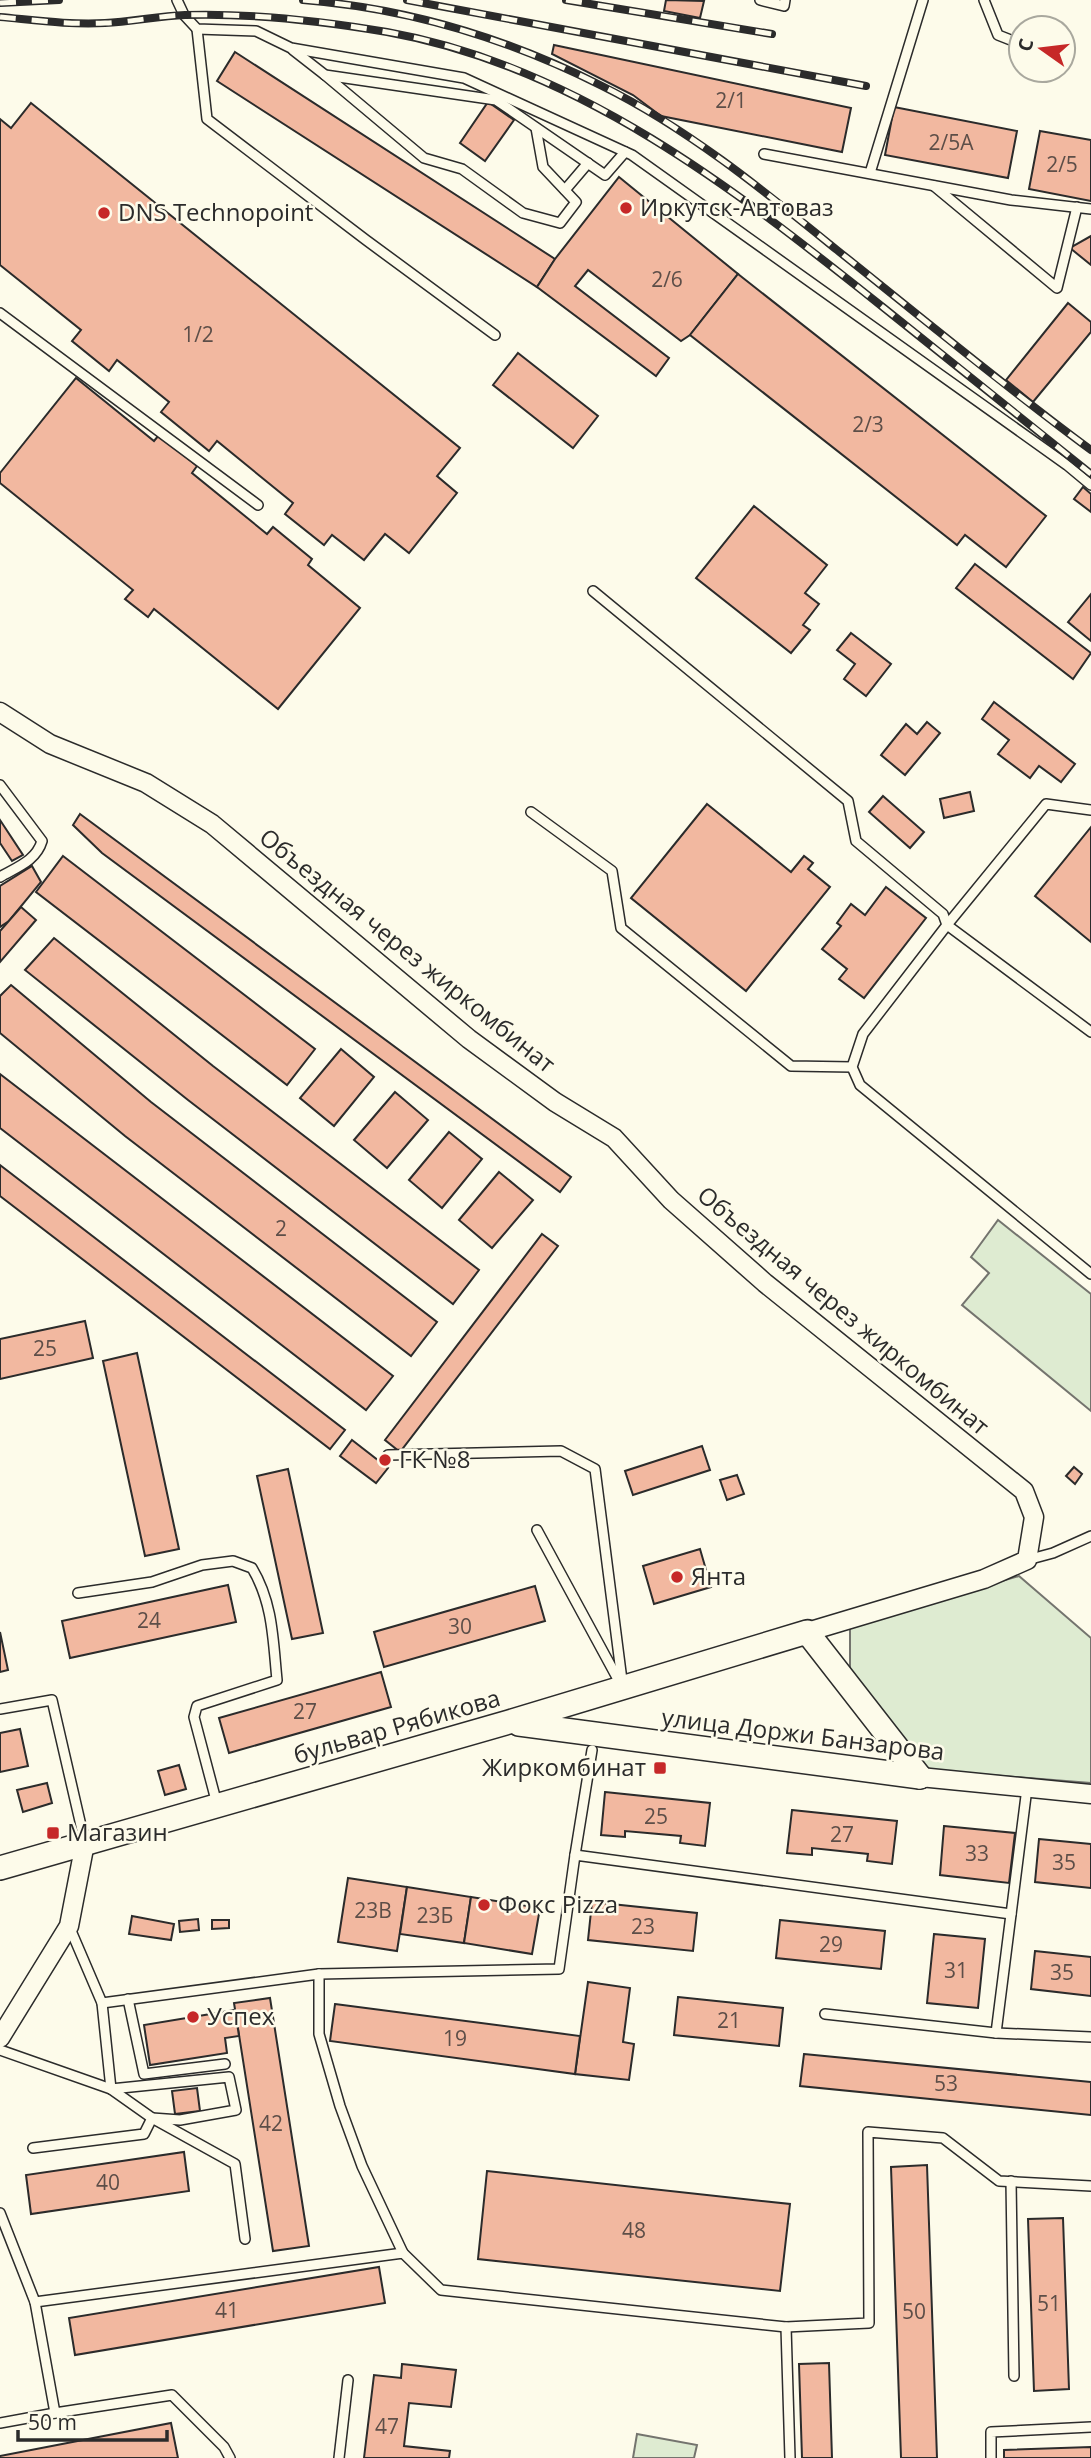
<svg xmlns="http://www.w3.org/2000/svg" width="1091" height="2458" font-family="'Open Sans',sans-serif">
<rect width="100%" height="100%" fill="#fdfbea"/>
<g fill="#deebd1" stroke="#74746e" stroke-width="2">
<polygon points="998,1220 1091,1294 1091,1411 962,1305 989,1273 971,1257"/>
<polygon points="1019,1576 1091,1638 1091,1783 928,1770 850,1670 850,1626"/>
<polygon points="637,2434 697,2445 694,2458 633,2458"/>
</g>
<g fill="#f2b8a0" stroke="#2b2b2b" stroke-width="2">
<polygon points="666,0 704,1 700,18 664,11"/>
<polygon points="554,45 851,108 842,152 661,116 633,95 552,54"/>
<polygon points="235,52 555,259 537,287 217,81"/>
<polygon points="488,102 514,120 485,161 460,143"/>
<polygon points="31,103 460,448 437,476 457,493 409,553 385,534 364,560 332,535 324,545 285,514 293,503 217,441 209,451 161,412 169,402 117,360 109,371 72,341 81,330 0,265 0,119 11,128"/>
<polygon points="894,107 1017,131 1008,178 885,155"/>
<polygon points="1040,131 1091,140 1091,201 1029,189"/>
<polygon points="619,177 738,274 690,335 681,341 588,270 575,286 669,358 656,376 537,287 555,259"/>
<polygon points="1091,236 1091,265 1070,248"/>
<polygon points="738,274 1046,516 1006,567 965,535 957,545 690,335"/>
<polygon points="1068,303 1091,322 1091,332 1033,402 1006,380"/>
<polygon points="518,353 598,416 573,448 493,385"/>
<polygon points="76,378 154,441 159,435 197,466 192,473 267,534 273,527 312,559 308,565 360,608 278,709 154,609 148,617 125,599 133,590 0,483 0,473"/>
<polygon points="1083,487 1091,494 1091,512 1074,499"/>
<polygon points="754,506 827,565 805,593 819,604 803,625 810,630 791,653 696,578"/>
<polygon points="975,564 1091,653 1073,679 956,588"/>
<polygon points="1091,594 1091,641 1068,622"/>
<polygon points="851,633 891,664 866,696 844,679 855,664 837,650"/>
<polygon points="994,702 1075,764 1061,782 1039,766 1030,778 998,754 1009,740 982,719"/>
<polygon points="927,722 940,733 905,775 881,755 906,724 917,734"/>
<polygon points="970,792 974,811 944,818 940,799"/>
<polygon points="883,796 924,832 910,848 869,812"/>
<polygon points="707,804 791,872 804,856 813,863 808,869 830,887 746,991 631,898"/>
<polygon points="80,814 571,1177 560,1192 102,853 73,825"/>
<polygon points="0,820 23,855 12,861 0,843"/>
<polygon points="1091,827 1091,942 1035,896"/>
<polygon points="63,856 315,1049 287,1085 36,892"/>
<polygon points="32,866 41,882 9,921 0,927 0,886"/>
<polygon points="886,887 926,918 864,998 839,979 847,969 822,949 841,926 837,923 851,904 865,915"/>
<polygon points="21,907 36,920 0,962 0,931"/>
<polygon points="54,938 213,1066 479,1270 453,1304 188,1100 25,970"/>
<polygon points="11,985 151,1102 437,1322 411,1356 125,1136 0,1033 0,996"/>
<polygon points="341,1049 374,1077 334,1126 300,1098"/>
<polygon points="0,1074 393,1376 366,1410 0,1128"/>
<polygon points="395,1092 428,1120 387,1168 354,1140"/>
<polygon points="449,1132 482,1159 442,1208 409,1180"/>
<polygon points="0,1165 345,1430 330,1449 0,1196"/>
<polygon points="499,1172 533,1200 492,1248 459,1220"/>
<polygon points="542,1234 558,1246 400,1452 385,1440"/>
<polygon points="85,1321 93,1358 0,1379 0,1339"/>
<polygon points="137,1353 179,1549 145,1556 103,1361"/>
<polygon points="352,1440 388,1468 376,1483 340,1456"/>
<polygon points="702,1446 710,1470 633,1495 625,1471"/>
<polygon points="1074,1467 1082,1474 1075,1484 1066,1476"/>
<polygon points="288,1469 323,1633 292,1639 257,1476"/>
<polygon points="737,1475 744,1494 727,1500 720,1480"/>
<polygon points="700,1549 711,1587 654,1604 643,1566"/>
<polygon points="228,1585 236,1622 70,1658 62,1621"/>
<polygon points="535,1586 545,1621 384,1667 374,1632"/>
<polygon points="0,1632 8,1670 0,1672"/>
<polygon points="381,1672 391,1707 229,1753 219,1718"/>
<polygon points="20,1729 28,1766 0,1772 0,1733"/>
<polygon points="179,1765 186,1789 165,1795 158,1771"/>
<polygon points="47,1783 52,1803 23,1812 17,1790"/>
<polygon points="605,1792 710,1803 705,1846 680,1843 681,1836 625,1831 625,1837 601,1835"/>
<polygon points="792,1810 897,1821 892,1864 867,1861 868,1854 812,1848 812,1855 787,1853"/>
<polygon points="944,1826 1015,1833 1009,1883 940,1875"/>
<polygon points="1039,1839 1091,1844 1091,1888 1035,1882"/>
<polygon points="348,1878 407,1887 397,1951 338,1942"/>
<polygon points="407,1887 471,1897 464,1943 400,1934"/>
<polygon points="471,1897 540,1908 532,1954 464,1943"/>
<polygon points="592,1902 697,1913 693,1951 588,1940"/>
<polygon points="132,1916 174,1924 171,1940 129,1934"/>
<polygon points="198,1919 199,1930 180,1932 179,1921"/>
<polygon points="212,1920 229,1920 229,1928 212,1929"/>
<polygon points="780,1920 885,1931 881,1969 776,1958"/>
<polygon points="934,1934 985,1939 978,2008 927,2003"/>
<polygon points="1035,1951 1091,1957 1091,1996 1031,1989"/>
<polygon points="588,1982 630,1988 623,2042 634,2044 629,2080 575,2074"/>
<polygon points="678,1997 783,2008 779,2046 674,2035"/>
<polygon points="270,1998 309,2246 273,2251 234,2003"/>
<polygon points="335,2004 580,2036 575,2074 330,2041"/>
<polygon points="235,2010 239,2036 225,2038 227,2053 150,2065 144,2025"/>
<polygon points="804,2054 1091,2082 1091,2115 800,2086"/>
<polygon points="197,2088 200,2111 175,2114 172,2091"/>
<polygon points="184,2152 189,2191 31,2214 26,2175"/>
<polygon points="927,2165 937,2458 901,2458 891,2167"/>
<polygon points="487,2171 790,2204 780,2291 478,2259"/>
<polygon points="1063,2218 1069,2389 1034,2391 1028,2219"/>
<polygon points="379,2267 385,2303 75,2355 69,2318"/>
<polygon points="829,2363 832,2458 802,2458 799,2364"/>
<polygon points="402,2364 456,2370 451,2407 409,2403 404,2446 450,2451 449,2458 364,2458 374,2375 401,2378"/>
<polygon points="171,2423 178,2458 0,2458 0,2456"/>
<polygon points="1091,2447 1091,2458 1004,2458 1004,2450"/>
</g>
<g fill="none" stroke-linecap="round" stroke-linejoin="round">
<defs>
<g id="service">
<polyline points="177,0 184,15 197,29 256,31 291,48 464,78 632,155 1067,465 1091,485"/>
<polyline points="760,0 784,6 785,0"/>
<polyline points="984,0 998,35 1021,44"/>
<polyline points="197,29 207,119 366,240 495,335"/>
<polyline points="293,50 325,75 496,100 605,175 625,152"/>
<polyline points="325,75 424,158 462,169 523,213 560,223 576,202 543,167 536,128"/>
<polyline points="764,154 1011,200 1091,209"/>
<polyline points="870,173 923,0"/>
<polyline points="934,186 1057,288 1077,207"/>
<polyline points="565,190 588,163"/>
<polyline points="0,313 258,505"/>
<polyline points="593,591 848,801 856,841 943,914 947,925 863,1034 852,1067 860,1085 1091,1274"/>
<path d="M0,785L42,841C36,861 17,867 0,877"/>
<polyline points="1091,810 1046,804 947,925 1091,1032"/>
<polyline points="531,812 612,871 621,928 791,1066 852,1067"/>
<polyline points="388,1455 561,1451 595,1469 623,1688"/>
<polyline points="537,1530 620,1683"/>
<polyline points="1027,1560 1053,1553 1091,1536"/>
<path d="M78,1593L152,1582L202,1565L233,1561L252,1568C273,1603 273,1640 277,1680L197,1706L194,1717L217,1804"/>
<polyline points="0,1709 52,1700 85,1843"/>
<polyline points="575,1855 592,1750"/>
<polyline points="69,1926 102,2003 111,2089 152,2118 235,2164 245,2239"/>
<polyline points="319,1974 319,2034 340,2106 362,2166 403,2253"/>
<polyline points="128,1999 144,2074 225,2064"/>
<polyline points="102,2003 319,1974 559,1969 575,1855 1011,1914"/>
<polyline points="825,2014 996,2033 1091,2037"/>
<polyline points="996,2033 1027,1788"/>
<polyline points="0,2050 111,2089 229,2077 236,2110 180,2120 152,2118 144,2134 33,2148"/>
<polyline points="1011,2181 1014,2376"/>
<polyline points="0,2213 35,2302 403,2253 441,2290 786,2327 869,2323 868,2132 943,2138 999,2181 1091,2186"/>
<polyline points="35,2302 55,2413 172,2395 224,2447 230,2458"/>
<polyline points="786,2327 790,2458"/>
<polyline points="0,2423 55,2413"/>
<polyline points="339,2458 348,2380"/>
<polyline points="991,2458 991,2432 1091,2427"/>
</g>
<g id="minor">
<polyline points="0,712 50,744 146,783 212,824 469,1039 555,1102 614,1138 671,1200 765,1283 1024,1491 1034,1517 1027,1560 984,1579 807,1632"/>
<polyline points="920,1777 1091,1794"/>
<polyline points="0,2038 69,1926 85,1843"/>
</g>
<g id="tertiary">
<polyline points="519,1724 920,1777"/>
<polyline points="0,1868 509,1722 807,1632 920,1777"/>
</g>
</defs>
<use href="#service" stroke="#2b2b2b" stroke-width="12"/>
<use href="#minor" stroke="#2b2b2b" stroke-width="21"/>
<use href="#tertiary" stroke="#2b2b2b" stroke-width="26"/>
<use href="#service" stroke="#fdfbea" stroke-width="9"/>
<use href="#minor" stroke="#fdfbea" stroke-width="18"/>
<use href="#tertiary" stroke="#fdfbea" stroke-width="23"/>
<defs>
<g id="rail">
<path d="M303,0C407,8 509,39 602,86C687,128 763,190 837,250C921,317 1004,386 1091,450"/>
<polyline points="407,0 866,86"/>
<polyline points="566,0 772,34"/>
<polyline points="0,3 59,0"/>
<path d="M0,17C34,20 70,25 105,23C131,22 158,16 185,15C251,13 322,21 387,32C578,66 736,190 884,308C953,363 1022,418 1091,474"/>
</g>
</defs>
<use href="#rail" stroke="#2b2b2b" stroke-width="8"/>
<use href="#rail" stroke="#fdfbea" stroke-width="5" stroke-dasharray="16" stroke-linecap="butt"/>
</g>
<g fill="#c62828" stroke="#fdfbea" stroke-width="2.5">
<circle cx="626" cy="208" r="7"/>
<circle cx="104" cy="213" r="7"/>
<circle cx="385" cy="1460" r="7"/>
<circle cx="677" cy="1577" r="7"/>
<rect x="653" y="1761" width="14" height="14" rx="3.5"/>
<rect x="46" y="1826" width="14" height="14" rx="3.5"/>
<circle cx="484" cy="1905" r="7"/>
<circle cx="193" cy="2017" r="7"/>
</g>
<g text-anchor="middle" stroke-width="5" stroke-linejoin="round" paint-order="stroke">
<g font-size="21" fill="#5d4e48">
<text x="731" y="108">2/1</text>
<text x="951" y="150">2/5А</text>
<text x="1062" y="172">2/5</text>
<text x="667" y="287">2/6</text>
<text x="198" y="342">1/2</text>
<text x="868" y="432">2/3</text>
<text x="281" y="1236">2</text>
<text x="45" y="1356">25</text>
<text x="149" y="1628">24</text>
<text x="460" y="1634">30</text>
<text x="305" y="1719">27</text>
<text x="656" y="1824">25</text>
<text x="842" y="1842">27</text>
<text x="977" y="1861">33</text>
<text x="1064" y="1870">35</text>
<text x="373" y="1918">23В</text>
<text x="435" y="1923">23Б</text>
<text x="643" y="1934">23</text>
<text x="831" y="1952">29</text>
<text x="956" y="1978">31</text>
<text x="1062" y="1980">35</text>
<text x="729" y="2028">21</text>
<text x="455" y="2046">19</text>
<text x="946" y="2091">53</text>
<text x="271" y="2131">42</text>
<text x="108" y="2190">40</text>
<text x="634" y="2238">48</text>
<text x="1049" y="2311">51</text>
<text x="227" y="2318">41</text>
<text x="914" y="2319">50</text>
<text x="387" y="2434">47</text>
</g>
<g font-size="24" fill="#2b2b2b" stroke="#fdfbea" text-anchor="start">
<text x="640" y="216">Иркутск-Автоваз</text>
<text x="118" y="221">DNS Technopoint</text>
<text x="399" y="1468">ГК №8</text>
<text x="691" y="1585">Янта</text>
<text x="646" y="1776" text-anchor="end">Жиркомбинат</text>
<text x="67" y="1841">Магазин</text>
<text x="498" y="1913">Фокс Pizza</text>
<text x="207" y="2025">Успех</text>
</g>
<g font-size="24" fill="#2b2b2b" stroke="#fdfbea">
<text transform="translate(407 951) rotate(39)" y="8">Объездная через жиркомбинат</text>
<text transform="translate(843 1311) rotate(40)" y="8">Объездная через жиркомбинат</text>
<text transform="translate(397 1727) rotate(-16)" y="8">бульвар Рябикова</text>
<text transform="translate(803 1735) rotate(7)" y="8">улица Доржи Банзарова</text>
</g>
</g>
<g transform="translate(1042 49) rotate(284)"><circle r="33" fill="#fdfbea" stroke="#a9a89e" stroke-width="2"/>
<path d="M0-5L12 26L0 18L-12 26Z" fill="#c62828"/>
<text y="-10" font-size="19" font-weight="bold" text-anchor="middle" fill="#2b2b2b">С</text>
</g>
<path d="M18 2430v10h149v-10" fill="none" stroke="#2b2b2b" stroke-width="3.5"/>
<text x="28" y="2430" font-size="21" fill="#2b2b2b" stroke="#fdfbea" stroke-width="5" paint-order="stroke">50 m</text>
</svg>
